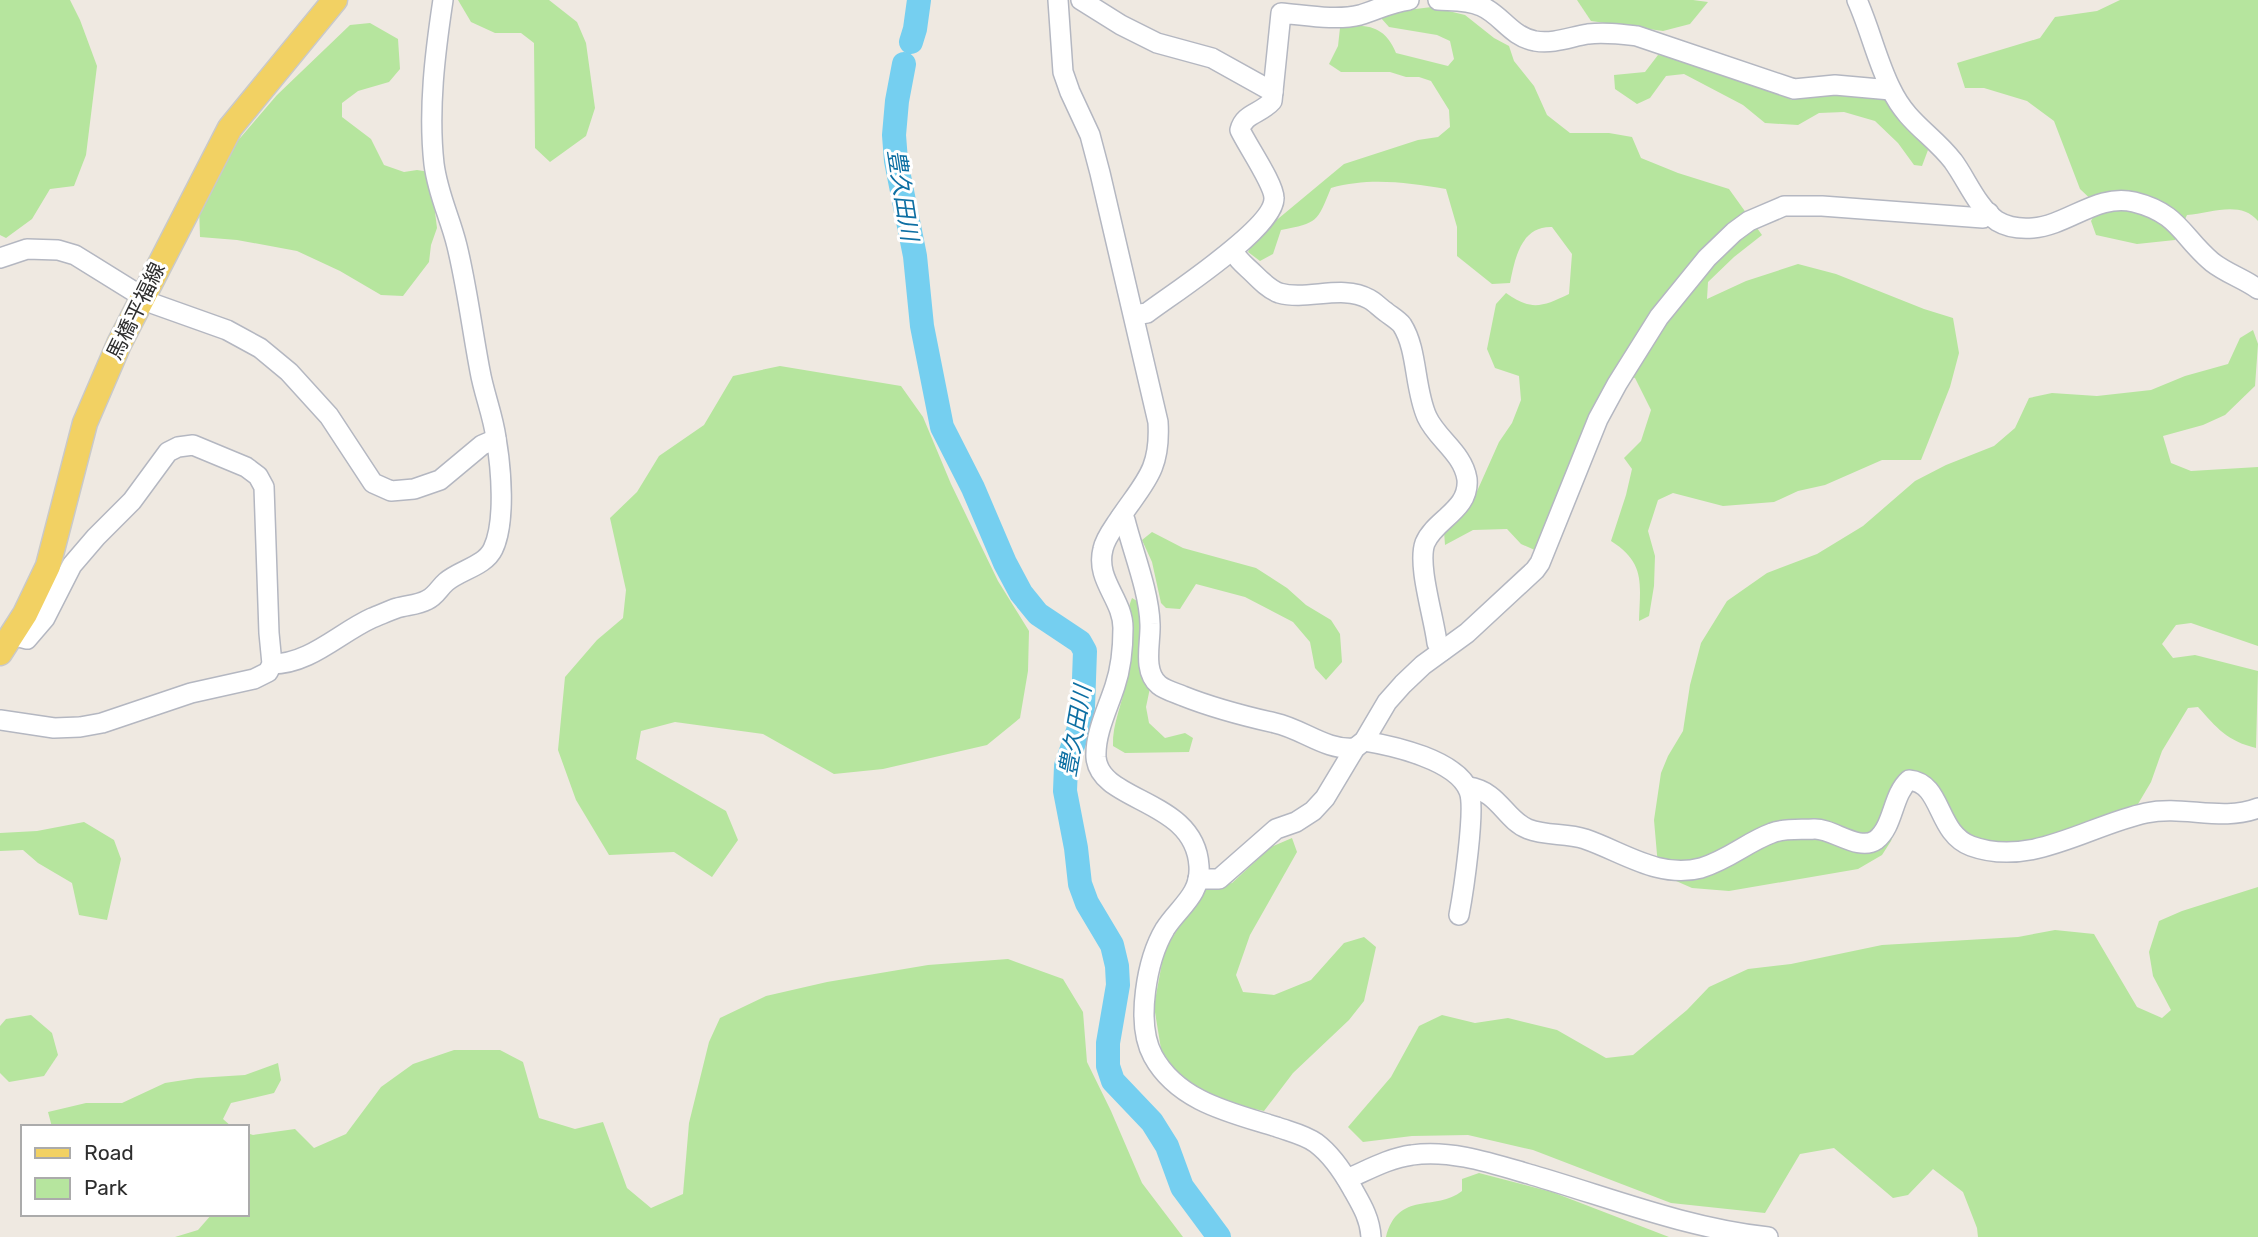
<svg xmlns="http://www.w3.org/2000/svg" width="2258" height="1237" font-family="Rubik,'Noto Sans JP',sans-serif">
<rect width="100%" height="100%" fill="#efe9e1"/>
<g fill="#b6e59e">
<polygon points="0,0 70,0 80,20 97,66 86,155 74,186 50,189 32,219 6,238 0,235"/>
<polygon points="458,0 549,0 577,22 586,43 595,108 586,136 550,162 535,148 534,43 521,33 495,33 471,22"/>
<polygon points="1577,0 1693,0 1708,2 1690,24 1663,31 1591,21"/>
<path d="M2120,0H2258V221C2241,200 2211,213 2187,215L2175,240L2137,244L2096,235L2091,221L2099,207L2080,189L2054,121L2027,101L1984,88H1965L1957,63L2040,38L2055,17L2097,11Z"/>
<path d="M1432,7L1465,15L1494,38L1509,46L1514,61L1534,86L1547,115L1570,133H1609L1632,137L1641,158L1678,173L1729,189L1762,235L1734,257L1708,282L1707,299L1746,281L1798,264L1836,274L1924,309L1953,318L1959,353L1950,387L1921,460H1882L1825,485L1798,491L1774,502L1723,506L1673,493L1658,500L1648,531L1655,556L1654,586L1649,616L1639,621C1640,584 1646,563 1611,541L1626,495L1632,469L1624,458L1641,441L1651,410L1635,378L1617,374L1537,551L1521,544L1507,529L1473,530L1445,545L1444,531L1470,507L1499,442L1512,423L1521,400L1519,376L1495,368L1487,349L1496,304L1506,293C1531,311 1542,307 1569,294L1572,254L1552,227C1521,226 1515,258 1510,283L1492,284L1457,256V227L1446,189C1407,183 1371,177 1331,188C1317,222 1318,223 1281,230L1273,254L1260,261L1248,252L1255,238L1344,164L1418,140L1438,137L1450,127L1449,110L1431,81L1419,77H1406L1390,72H1341L1329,64L1338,46L1340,28C1367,23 1385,26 1396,53L1448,66L1454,59L1450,41L1437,35L1389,27L1381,18L1399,11Z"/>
<polygon points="370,23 398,39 400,69 389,82 358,91 342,103 342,117 371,139 384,165 404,172 417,170 430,172 437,228 431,245 429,262 403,296 381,295 340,271 297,251 237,240 200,237 199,207 235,144 277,95 350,25"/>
<polygon points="1658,55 1676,57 1765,88 1792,100 1826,92 1872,94 1889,101 1904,123 1928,150 1922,166 1914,165 1898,143 1875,121 1844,112 1819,113 1798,125 1765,123 1743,105 1684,74 1666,76 1650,98 1637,104 1615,89 1614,75 1645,72"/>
<path d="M2253,330L2258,344L2255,386L2225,415L2203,425L2163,436L2171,463L2191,471L2258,467V646L2191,623L2176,625L2162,644L2173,658L2195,655L2258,671L2256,748C2227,741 2217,728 2198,707L2188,708L2162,751L2151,782L2138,804L2127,816L2043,852L1972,840L1916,777L1891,841L1882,855L1858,869L1729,891L1692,888L1667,877L1658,866L1654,820L1661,773L1668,756L1683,731L1690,685L1701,643L1727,601L1767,573L1817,554L1863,526L1915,481L1946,465L1994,446L2015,428L2029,398L2052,393L2097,396L2151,390L2185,376L2228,364L2240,338Z"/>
<polygon points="780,366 901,386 923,417 951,484 998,581 1029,631 1028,671 1020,718 987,745 883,769 834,774 763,734 675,722 641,731 636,759 726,811 738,840 712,877 674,852 609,855 576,800 558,750 565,677 597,640 623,618 626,590 610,518 637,492 659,456 704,425 733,376"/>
<polygon points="1152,532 1183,548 1256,568 1287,588 1306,605 1331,620 1340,634 1342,662 1326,680 1315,668 1310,642 1293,622 1245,597 1196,584 1180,609 1166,608 1161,603 1152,562 1142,540"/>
<path d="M1132,598L1142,604L1150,688L1146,707L1149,723L1165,738L1185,733L1193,738L1189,752L1125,753L1113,746C1112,723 1123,703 1126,681C1130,654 1121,624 1132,598Z"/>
<polygon points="84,822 114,840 121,859 107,920 79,915 72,883 38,863 23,850 0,851 0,833 37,831"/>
<polygon points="1292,838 1297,852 1250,935 1236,975 1243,992 1274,995 1311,980 1344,943 1364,937 1376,947 1364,1001 1349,1020 1293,1073 1264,1111 1216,1101 1180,1079 1161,1049 1154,1006 1164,952 1187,913 1205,888 1232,883 1271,847"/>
<polygon points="2258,887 2258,1237 1978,1237 1977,1228 1963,1192 1933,1169 1908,1195 1893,1198 1834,1148 1800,1154 1765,1213 1776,1237 1765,1213 1671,1203 1533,1150 1468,1135 1412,1136 1363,1142 1348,1127 1391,1077 1419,1026 1442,1015 1475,1023 1508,1018 1557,1030 1606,1058 1633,1055 1687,1010 1709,987 1748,969 1791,964 1882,945 2018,937 2055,930 2094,934 2137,1007 2162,1018 2171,1010 2153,976 2149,952 2159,921 2182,911"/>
<polygon points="1008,959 1063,979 1083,1012 1087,1062 1111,1111 1142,1183 1183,1237 175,1237 198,1230 212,1214 247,1214 247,1133 253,1135 295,1129 314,1148 346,1134 381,1087 413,1064 454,1050 500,1050 523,1062 539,1118 575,1129 603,1122 627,1188 651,1208 683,1194 689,1123 709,1042 720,1018 766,996 827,982 928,965"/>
<polygon points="31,1015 52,1033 58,1055 44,1076 9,1082 0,1073 0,1026 6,1019"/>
<polygon points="278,1063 281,1080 274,1093 231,1103 223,1119 232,1127 52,1127 48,1112 86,1103 122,1103 165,1083 197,1078 245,1075"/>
<path d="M1479,1173L1552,1192L1669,1237H1386C1398,1190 1436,1212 1462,1191V1179Z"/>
</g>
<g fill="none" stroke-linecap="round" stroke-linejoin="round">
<g stroke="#75cff0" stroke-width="24">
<polyline points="911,42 915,29 919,0"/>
<polyline points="904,64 897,101 894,135 896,161 915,256 922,326 942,427 973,488 1005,563 1021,593 1038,614 1080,642 1085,651 1083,707 1080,725 1066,766 1065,791 1076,848 1080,884 1087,903 1112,945 1117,966 1118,985 1108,1043 1108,1066 1113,1081 1152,1122 1167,1146 1182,1187 1219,1237"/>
</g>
<defs>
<g id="minor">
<path d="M1058,0L1063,72L1070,92L1090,135L1100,173L1158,422C1161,472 1143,483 1118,521C1112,530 1105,539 1103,549C1095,580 1123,599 1123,628C1123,647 1121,668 1115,686C1108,708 1095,733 1096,757C1099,803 1195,798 1199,866C1201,895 1179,907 1165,929C1147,959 1135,1023 1153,1056C1178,1102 1232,1113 1277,1127C1291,1132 1305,1135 1316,1143C1332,1155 1343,1172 1352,1188C1361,1204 1370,1218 1371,1237"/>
<polyline points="1081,0 1121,25 1157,43 1212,58 1273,92"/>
<path d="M1438,0C1452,1 1468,0 1481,6C1502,15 1510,36 1535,41C1554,44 1570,37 1588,34C1605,32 1620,34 1637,36L1794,89L1835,85L1891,90"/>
<path d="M1857,0C1870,29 1877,61 1891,89C1907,123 1932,134 1953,161C1967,180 1977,207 1997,221C2007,227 2021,229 2033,228C2068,225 2098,193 2134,202C2179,213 2182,237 2212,262C2226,273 2244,279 2258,289"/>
<path d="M1233,250C1237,260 1246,266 1254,274C1261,281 1269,289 1279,293C1308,301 1342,284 1369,299C1375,302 1380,308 1386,312C1391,316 1398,320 1402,325C1418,350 1414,388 1427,417C1437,439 1463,453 1467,479C1470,510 1435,519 1425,543C1417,565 1434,617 1437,643L1442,651"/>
<polyline points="0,258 27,249 58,250 75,255 154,304 227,330 260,348 289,372 329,416 373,483 391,491 414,489 440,480 482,445 496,439"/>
<path d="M1134,315L1147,313C1172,294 1275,228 1274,198C1274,184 1247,145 1240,130C1244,113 1261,114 1272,101L1281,13C1305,15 1336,21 1360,15C1377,10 1391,2 1409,0"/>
<path d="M1121,517L1125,520C1133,552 1149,591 1150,624C1151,642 1142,671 1159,685C1165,690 1176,693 1183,696C1213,708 1244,716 1275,723C1303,729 1326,751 1355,748"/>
<path d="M272,664C310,664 339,633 372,618C380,615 388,611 397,608C407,605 418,605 427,600C436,596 439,588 446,582C460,570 485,566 493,549C506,522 501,467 496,438C493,415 484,394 480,371C472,329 467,287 457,246C450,217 438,195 434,164C428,110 435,53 443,0"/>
<polyline points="0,720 54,728 80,727 102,723 191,693 254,679 268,672 272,664 269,633 264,487 258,476 246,467 193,445 178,447 168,452 132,501 96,537 72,565 45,618 27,639 12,635"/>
<path d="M1364,741C1394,746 1457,760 1469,791C1476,808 1463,894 1459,915"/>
<path d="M1468,787C1499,791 1505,820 1528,829C1546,836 1566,833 1585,839C1623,852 1659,879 1701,868C1730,859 1747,842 1772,833C1784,828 1802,830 1814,829C1832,828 1859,852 1876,840C1894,826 1892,795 1909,780C1943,783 1936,833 1971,846C2031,868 2089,825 2146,813C2183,805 2222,822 2258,808"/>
<polyline points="1198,879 1219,879 1276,829 1296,822 1313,811 1325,798 1355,748 1364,741 1387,702 1403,684 1423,665 1467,633 1535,570 1540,563 1598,419 1617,384 1659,317 1707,258 1734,232 1749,221 1784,206 1822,206 1983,218 1989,213"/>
<path d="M1347,1179C1368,1170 1389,1158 1412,1155C1451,1149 1494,1164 1532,1175C1611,1198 1686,1228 1768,1237"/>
</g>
<polyline id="major" points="0,653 25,614 48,566 85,423 119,344 230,128 335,0"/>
</defs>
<use href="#minor" stroke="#b4b7c1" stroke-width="22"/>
<use href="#major" stroke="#c9c9c9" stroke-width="27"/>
<use href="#minor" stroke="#fff" stroke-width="19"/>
<use href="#major" stroke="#f2d163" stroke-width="24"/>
</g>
<g text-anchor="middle" stroke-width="6" stroke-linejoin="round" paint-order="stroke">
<g font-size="21" fill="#2e2e2e" stroke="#fff">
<text transform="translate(136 311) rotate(-64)" y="7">馬橋平福線</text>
</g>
<g font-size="23" font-style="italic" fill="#0d6fa3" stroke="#fff">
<text transform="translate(903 195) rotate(81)" y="8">豊久田川</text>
<text transform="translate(1075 731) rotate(-80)" y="8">豊久田川</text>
</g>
</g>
<rect x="21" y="1125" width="228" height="91" fill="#ffffff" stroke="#ababab" stroke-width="2"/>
<rect x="35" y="1148" width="35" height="10" fill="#f2d163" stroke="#ababab" stroke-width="2"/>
<text x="84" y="1160" font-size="21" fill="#2e2e2e">Road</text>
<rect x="35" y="1178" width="35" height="21" fill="#b6e59e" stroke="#ababab" stroke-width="2"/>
<text x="84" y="1195" font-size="21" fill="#2e2e2e">Park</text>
</svg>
